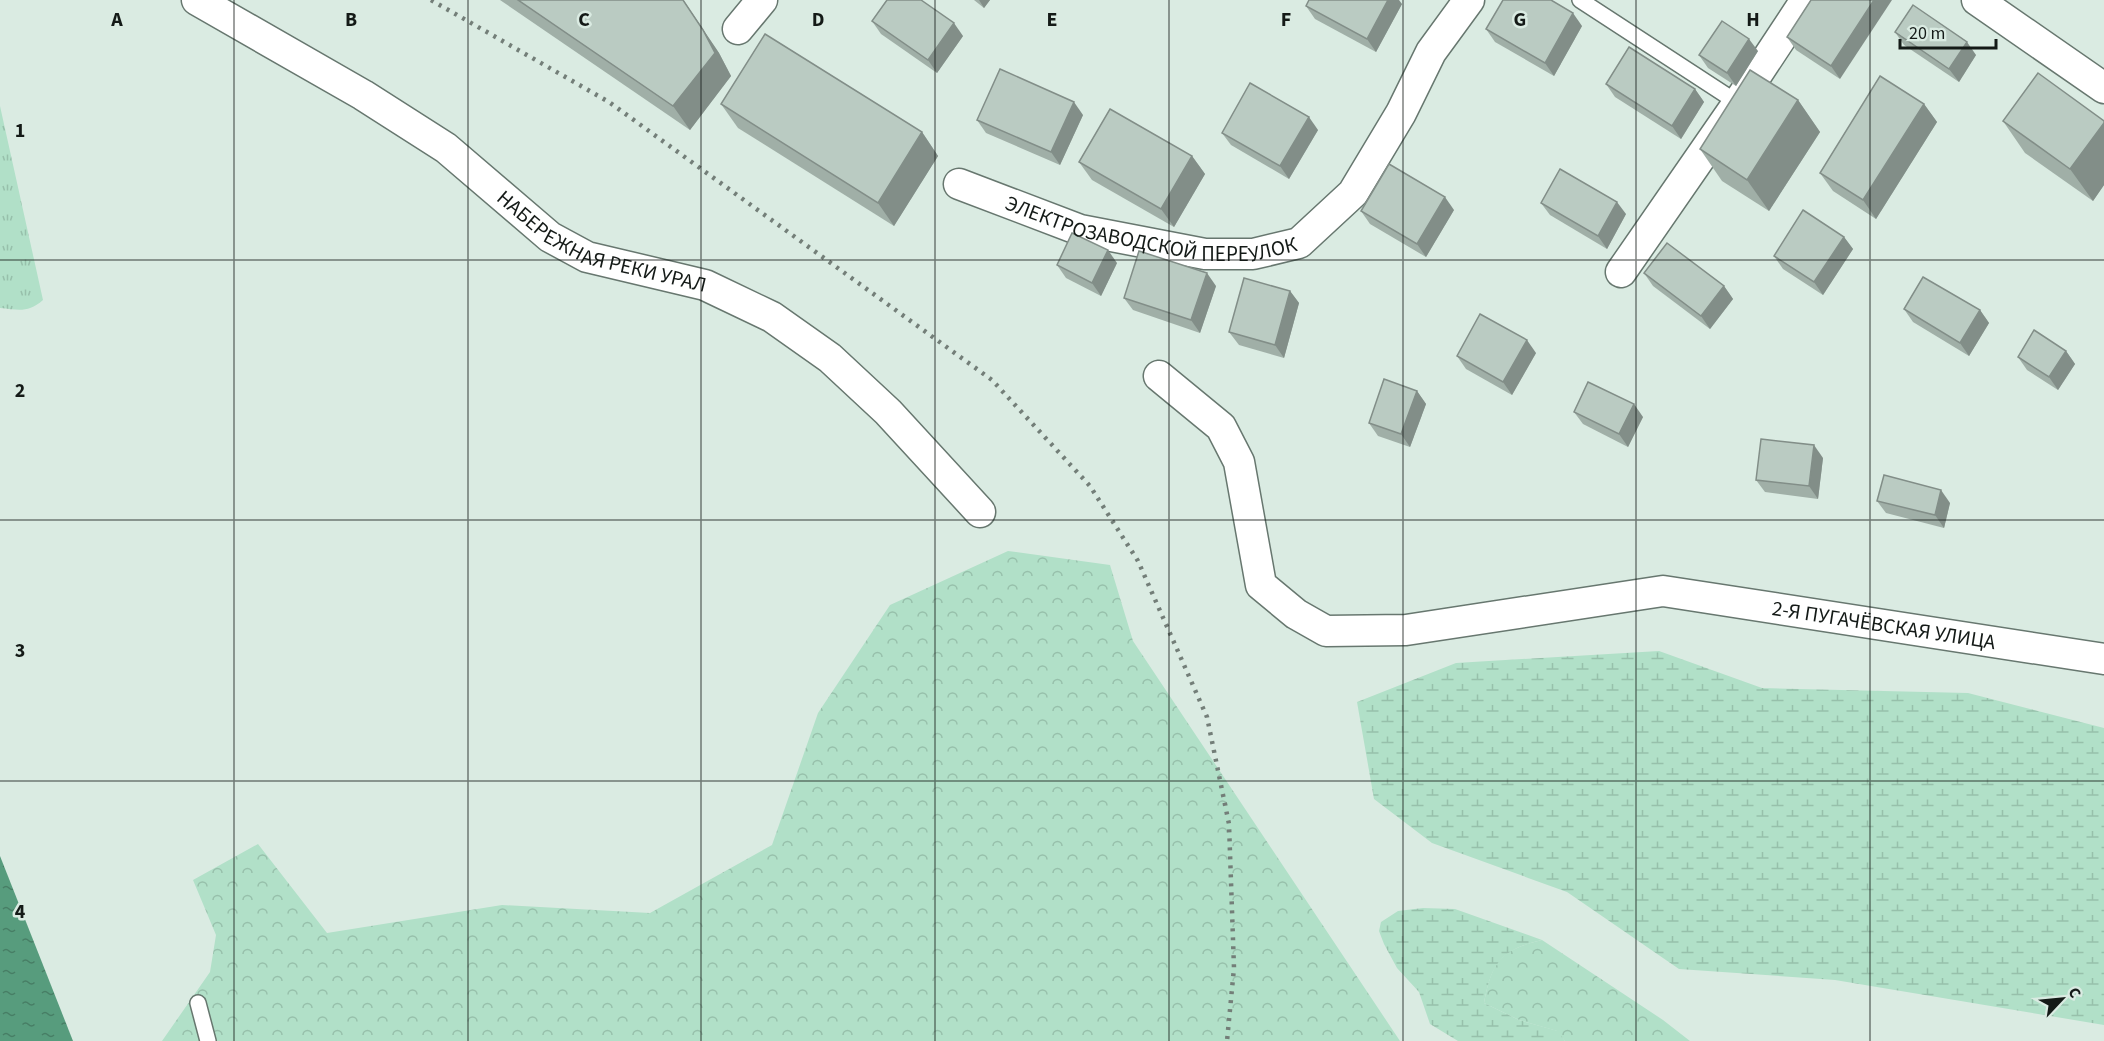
<svg xmlns="http://www.w3.org/2000/svg" width="2104" height="1041" font-family="'Source Sans 3',sans-serif">
<defs>
<pattern id="grass-tufts" width="24" height="20" patternUnits="userSpaceOnUse" patternTransform="scale(1.5)"><rect width="24" height="20" fill="#b1e0c8"/><path d="M3 7l-1-3M5 7V3M7 7l1-3M15 17l-1-3M17 17v-4M19 17l1-3" fill="none" stroke="#97c0ab"/></pattern>
<pattern id="forest-crowns" width="20" height="18" patternUnits="userSpaceOnUse" patternTransform="scale(1.5)"><rect width="20" height="18" fill="#b1e0c8"/><path d="M2 6a3 3 0 1 1 6 0M12 15a3 3 0 1 1 6 0" fill="none" stroke="#97c0ab"/></pattern>
<pattern id="wetland-marsh" width="20" height="14" patternUnits="userSpaceOnUse" patternTransform="scale(1.5)"><rect width="20" height="14" fill="#b1e0c8"/><path d="M1 5h8M5 5V1M11 12h8M15 12V8" fill="none" stroke="#97c0ab"/></pattern>
<pattern id="water-ripples" width="26" height="14" patternUnits="userSpaceOnUse" patternTransform="scale(1.5)"><rect width="26" height="14" fill="#579c7d"/><path d="M2 4q2-2 4 0t4 0M15 11q2-2 4 0t4 0" fill="none" stroke="#477e65"/></pattern>
</defs>
<rect width="100%" height="100%" fill="#daebe2"/>
<path fill="url(#grass-tufts)" d="M0,106L43,300C28,313 19,310 0,308Z"/>
<g fill="url(#forest-crowns)">
<polygon points="1008,551 1110,565 1133,641 1400,1041 162,1041 210,972 216,935 193,880 258,844 327,933 502,905 650,913 772,845 818,713 890,605"/>
<path d="M1542,940L1663,1020L1690,1041H1565L1557,1031L1519,1020L1484,1003C1492,961 1500,950 1542,940Z"/>
</g>
<g fill="url(#wetland-marsh)">
<polygon points="1659,651 1762,688 1968,693 2104,728 2104,1025 1835,980 1679,969 1567,892 1432,843 1374,799 1357,702 1456,663"/>
<path d="M1423,908L1455,909L1542,940C1501,950 1492,962 1484,1003L1519,1020L1558,1031L1565,1041H1458L1430,1024L1419,992L1397,968L1384,944L1379,931L1381,922L1398,911Z"/>
</g>
<polygon fill="url(#water-ripples)" points="0,856 73,1041 0,1041"/>
<g fill="none" stroke-linecap="round" stroke-linejoin="round">
<defs>
<g id="lane">
<polyline points="1580,0 1738,103"/>
<polyline points="198,1003 208,1041"/>
</g>
<g id="street">
<path id="s1" d="M197,0L363,95L446,148L550,237L587,257L705,285L772,317L830,358L888,412L980,512"/>
<polyline points="1977,0 2104,88"/>
<polyline points="738,29 762,0"/>
<path id="s2" d="M959,184L1080,230L1205,254H1253L1299,243L1353,193L1401,113L1431,52L1469,0"/>
<polyline points="1621,272 1738,103 1806,0"/>
<path id="s3" d="M1159,376L1221,427L1239,462L1261,585L1296,614L1326,631L1406,630L1663,591L2104,659"/>
</g>
</defs>
<use href="#lane" stroke="#67776f" stroke-width="18"/>
<use href="#street" stroke="#67776f" stroke-width="33"/>
<use href="#lane" stroke="#fff" stroke-width="15"/>
<use href="#street" stroke="#fff" stroke-width="30"/>
<polyline stroke="#737e78" stroke-width="4.5" stroke-dasharray="3 6" stroke-linecap="butt" points="431,0 609,102 992,380 1090,486 1138,561 1207,717 1229,824 1234,968 1227,1041"/>
</g>
<g fill="#a0afa7">
<polygon points="500,0 683,0 719,53 731,76 690,130"/>
<polygon points="974,0 990,0 984,8"/>
<polygon points="1811,0 1840,79 1796,50 1787,37"/>
<polygon points="1402,4 1376,52 1315,19 1306,6"/>
<polygon points="872,21 963,36 937,73 881,34"/>
<polygon points="1582,26 1554,76 1495,42 1486,29"/>
<polygon points="1895,32 1976,55 1959,82 1904,45"/>
<polygon points="1758,51 1736,86 1708,68 1699,55"/>
<polygon points="1606,84 1695,89 1704,102 1681,139 1615,97"/>
<polygon points="1798,100 1820,132 1769,211 1722,181 1700,149"/>
<polygon points="721,104 922,132 938,156 894,226 738,128"/>
<polygon points="1924,104 1937,122 1876,219 1833,191 1820,173"/>
<polygon points="1083,115 1060,165 986,133 977,120"/>
<polygon points="2003,121 2104,121 2104,185 2093,201 2025,153"/>
<polygon points="1318,130 1289,179 1231,145 1222,133"/>
<polygon points="1192,156 1205,174 1174,227 1092,180 1079,162"/>
<polygon points="1541,203 1626,214 1607,249 1550,215"/>
<polygon points="1454,210 1426,257 1370,224 1361,211"/>
<polygon points="1844,237 1853,249 1823,295 1783,269 1774,256"/>
<polygon points="1117,263 1101,296 1066,278 1057,265"/>
<polygon points="1644,273 1724,286 1733,299 1710,329 1653,286"/>
<polygon points="1216,286 1200,333 1133,310 1124,298"/>
<polygon points="1290,291 1299,303 1284,358 1239,345 1229,332"/>
<polygon points="1904,309 1980,310 1989,323 1969,356 1913,322"/>
<polygon points="2066,351 2075,364 2058,390 2027,370 2018,357"/>
<polygon points="1536,353 1512,395 1466,369 1457,356"/>
<polygon points="1417,391 1426,404 1410,447 1378,436 1369,423"/>
<polygon points="1574,412 1643,417 1628,447 1583,424"/>
<polygon points="1823,458 1818,499 1765,492 1756,480"/>
<polygon points="1877,501 1950,503 1944,528 1886,513"/>
</g>
<g fill="#828e88">
<polygon points="979,0 990,0 984,8"/>
<polygon points="1388,0 1399,0 1402,4 1376,52 1367,39"/>
<polygon points="1874,0 1892,0 1840,79 1831,66"/>
<polygon points="684,1 719,53 731,76 690,130 673,106"/>
<polygon points="1573,13 1582,26 1554,76 1545,63"/>
<polygon points="954,23 963,36 937,73 928,60"/>
<polygon points="1749,39 1758,51 1736,86 1727,73"/>
<polygon points="1967,42 1976,55 1959,82 1949,69"/>
<polygon points="1695,89 1704,102 1681,139 1672,126"/>
<polygon points="1798,100 1820,132 1769,211 1747,180"/>
<polygon points="1074,102 1083,115 1060,165 1051,152"/>
<polygon points="1924,104 1937,122 1876,219 1863,200"/>
<polygon points="1309,117 1318,130 1289,179 1280,166"/>
<polygon points="2104,123 2104,185 2093,201 2070,169"/>
<polygon points="922,132 938,156 894,226 878,203"/>
<polygon points="1192,156 1205,174 1174,227 1161,209"/>
<polygon points="1445,197 1454,210 1426,257 1417,244"/>
<polygon points="1617,202 1626,214 1607,249 1598,236"/>
<polygon points="1844,237 1853,249 1823,295 1814,282"/>
<polygon points="1108,250 1117,263 1101,296 1092,283"/>
<polygon points="1207,273 1216,286 1200,333 1191,320"/>
<polygon points="1724,286 1733,299 1710,329 1701,316"/>
<polygon points="1290,291 1299,303 1284,358 1275,345"/>
<polygon points="1980,310 1989,323 1969,356 1960,343"/>
<polygon points="1527,340 1536,353 1512,395 1503,382"/>
<polygon points="2066,351 2075,364 2058,390 2049,377"/>
<polygon points="1417,391 1426,404 1410,447 1401,434"/>
<polygon points="1634,404 1643,417 1628,447 1619,434"/>
<polygon points="1814,445 1823,458 1818,499 1809,486"/>
<polygon points="1941,490 1950,503 1944,528 1935,515"/>
</g>
<g fill="#bacbc2" stroke="#828e88" stroke-width="1.5">
<polygon points="518,0 683,0 703,30 715,53 673,106"/>
<polygon points="887,0 921,0 954,23 928,60 872,21"/>
<polygon points="1309,0 1388,0 1367,39 1306,6"/>
<polygon points="1503,0 1551,0 1573,13 1545,63 1486,29"/>
<polygon points="1811,0 1874,0 1831,66 1787,37"/>
<polygon points="1913,5 1967,42 1949,69 1895,32"/>
<polygon points="1722,21 1749,39 1727,73 1699,55"/>
<polygon points="765,34 922,132 878,203 721,104"/>
<polygon points="1629,47 1695,89 1672,126 1606,84"/>
<polygon points="1000,69 1074,102 1051,152 977,120"/>
<polygon points="1750,70 1798,100 1747,180 1700,149"/>
<polygon points="2038,73 2104,121 2104,123 2070,169 2003,121"/>
<polygon points="1880,76 1924,104 1863,200 1820,173"/>
<polygon points="1250,83 1309,117 1280,166 1222,133"/>
<polygon points="1110,109 1192,156 1161,209 1079,162"/>
<polygon points="1389,164 1445,197 1417,244 1361,211"/>
<polygon points="1560,169 1617,202 1598,236 1541,203"/>
<polygon points="1803,210 1844,237 1814,282 1774,256"/>
<polygon points="1072,233 1108,250 1092,283 1057,265"/>
<polygon points="1667,243 1724,286 1701,316 1644,273"/>
<polygon points="1139,251 1207,273 1191,320 1124,298"/>
<polygon points="1923,277 1980,310 1960,343 1904,309"/>
<polygon points="1244,278 1290,291 1275,345 1229,332"/>
<polygon points="1480,314 1527,340 1503,382 1457,356"/>
<polygon points="2034,330 2066,351 2049,377 2018,357"/>
<polygon points="1384,379 1417,391 1401,434 1369,423"/>
<polygon points="1588,382 1634,404 1619,434 1574,412"/>
<polygon points="1761,439 1814,445 1809,486 1756,480"/>
<polygon points="1884,475 1941,490 1935,515 1877,501"/>
</g>
<path fill="none" stroke="#141a17" stroke-width="1.5" stroke-opacity="0.55" d="M234,0V1041M468,0V1041M701,0V1041M935,0V1041M1169,0V1041M1403,0V1041M1636,0V1041M1870,0V1041M0,260H2104M0,520H2104M0,781H2104"/>
<g text-anchor="middle" stroke-width="5" stroke-linejoin="round" paint-order="stroke">
<g font-size="21" fill="#141a17" stroke="#daebe2">
<text dy="7" stroke="none"><textPath href="#s2" startOffset="200">ЭЛЕКТРОЗАВОДСКОЙ ПЕРЕУЛОК</textPath></text>
<text dy="7" stroke="none"><textPath href="#s1" startOffset="476">НАБЕРЕЖНАЯ РЕКИ УРАЛ</textPath></text>
<text dy="7" stroke="none"><textPath href="#s3" startOffset="888">2-Я ПУГАЧЁВСКАЯ УЛИЦА</textPath></text>
</g>
</g>
<g font-size="20" text-anchor="middle" font-weight="bold" fill="#141a17" stroke="#daebe2" stroke-width="5" stroke-linejoin="round" paint-order="stroke">
<text x="117" y="26">A</text>
<text x="351" y="26">B</text>
<text x="584" y="26">C</text>
<text x="818" y="26">D</text>
<text x="1052" y="26">E</text>
<text x="1286" y="26">F</text>
<text x="1520" y="26">G</text>
<text x="1753" y="26">H</text>
<text x="20" y="137">1</text>
<text x="20" y="397">2</text>
<text x="20" y="657">3</text>
<text x="20" y="918">4</text>
</g>
<g transform="translate(2062 999) rotate(64)" stroke="#daebe2" stroke-width="4.5" paint-order="stroke">
<path d="M0-4.5L10 22L0 15L-10 22Z" fill="#141a17"/>
<text y="-9" font-size="16" font-weight="bold" text-anchor="middle" fill="#141a17">С</text>
</g>
<path d="M1900 39v9h96v-9" fill="none" stroke="#141a17" stroke-width="3"/>
<text x="1909" y="39" font-size="18" fill="#141a17" stroke="#daebe2" stroke-width="4.5" paint-order="stroke">20 m</text>
</svg>
